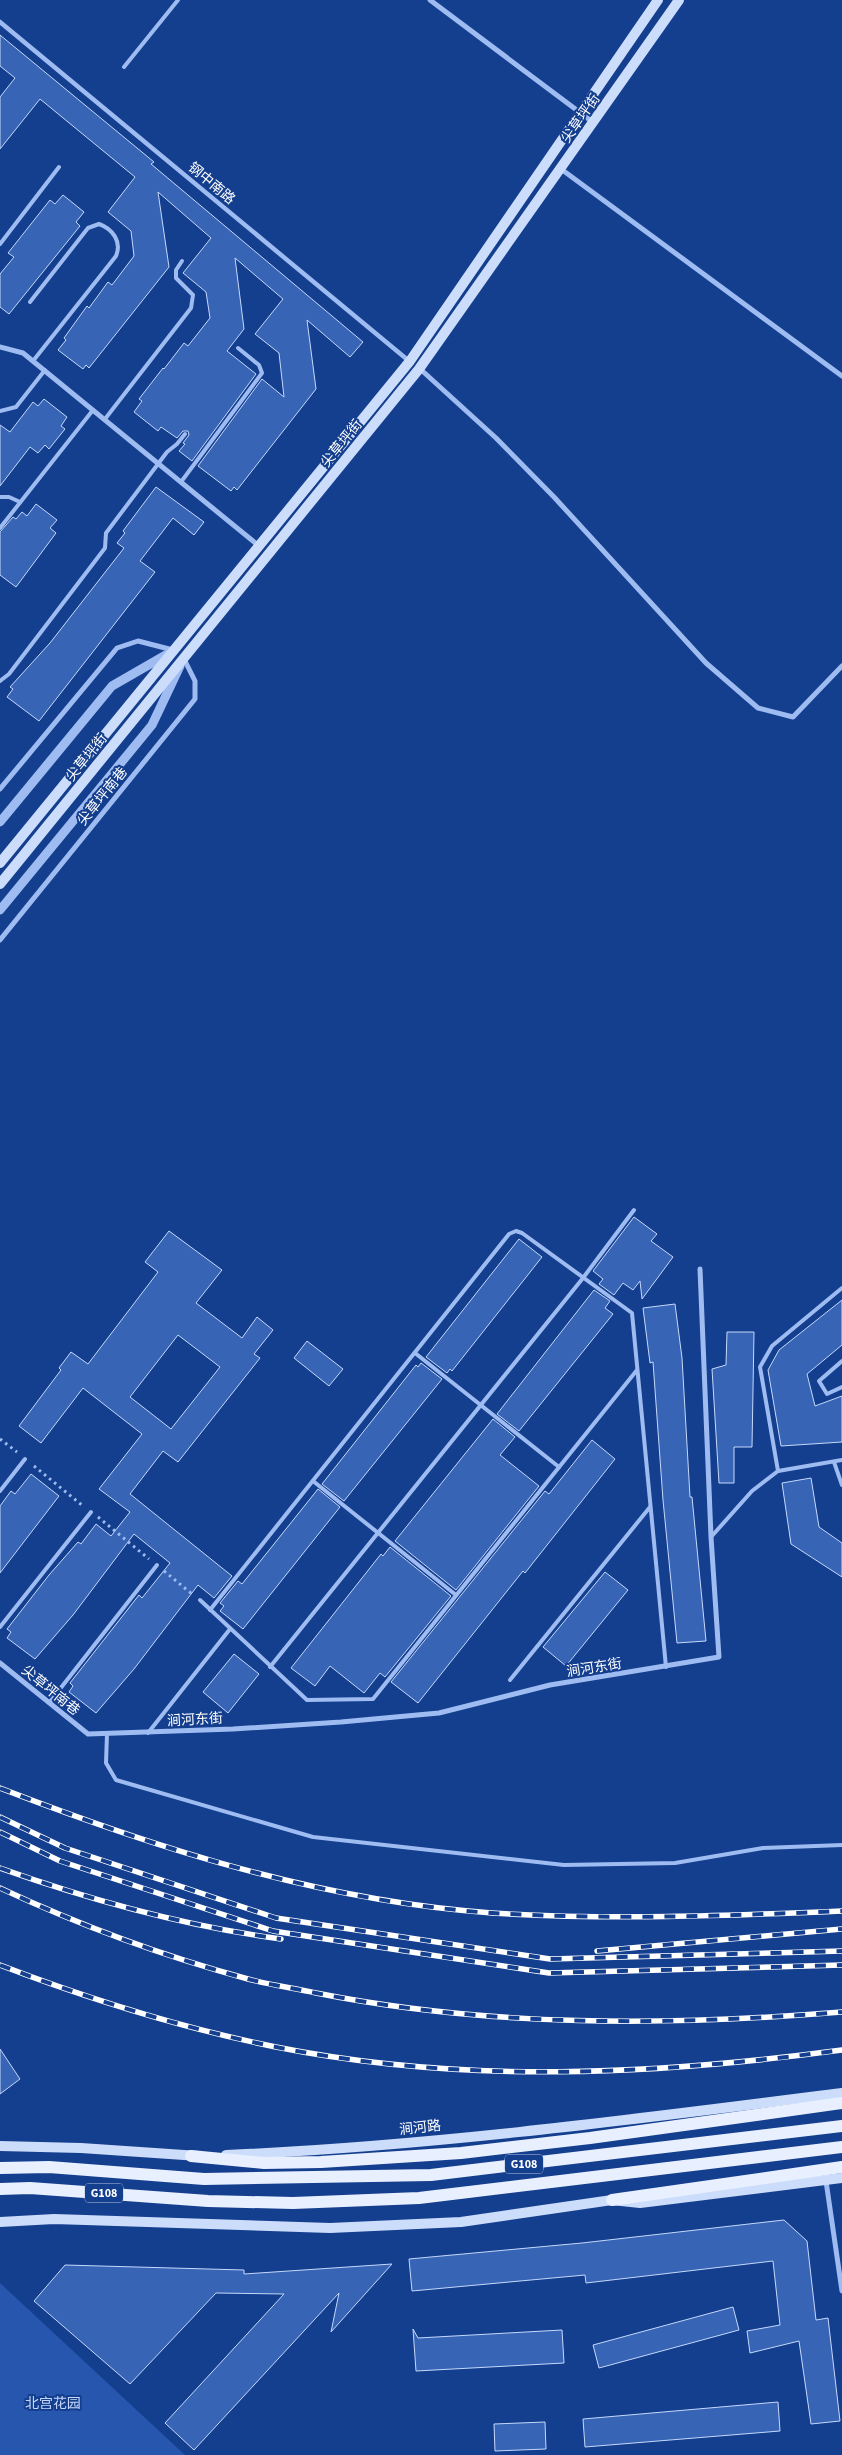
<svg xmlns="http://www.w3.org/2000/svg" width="842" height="2455" font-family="'Source Sans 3','Noto Sans SC',sans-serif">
<rect width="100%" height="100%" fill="#143e8e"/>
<polygon fill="#2656ad" points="0,2283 185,2455 0,2455"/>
<g fill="#3764b5" stroke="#c5d9fc" fill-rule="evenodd">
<polygon points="0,35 154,162 151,164 363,342 350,357 307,320 316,389 237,490 234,487 231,491 198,466 262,379 284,397 279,353 255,334 283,299 235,258 244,329 227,351 256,374 192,461 179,451 185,444 183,443 189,435 188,431 183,431 177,438 161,427 158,431 134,412 142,401 139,399 163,368 164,369 184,343 188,346 210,318 206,292 183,273 211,238 158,192 169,267 89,368 86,365 83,369 58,350 66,340 64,338 87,306 89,308 108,282 112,285 134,256 131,231 108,212 135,177 40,99 0,149 0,97 15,78 0,66"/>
<polygon points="63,195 84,212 76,222 80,226 9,314 0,307 0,274 14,257 8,253 50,200 55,204"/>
<polygon points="44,399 67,417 61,426 65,429 49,449 45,445 38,453 30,447 0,486 0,425 10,432 33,402 38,406"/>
<polygon points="156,487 204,522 194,535 173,518 140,561 155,572 39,721 7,697 13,689 10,687 50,643 124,548 117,543 125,533 123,531"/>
<polygon points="36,504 57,520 50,528 56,533 16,587 0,575 0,532 13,517 16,519 22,512 27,516"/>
<polygon points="634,1217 657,1234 651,1241 673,1257 642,1299 640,1281 633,1290 623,1283 614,1295 599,1284 603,1279 593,1271"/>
<path d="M169,1231L222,1270L196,1303L242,1338L257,1317L273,1330L254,1354L260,1358L178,1462L163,1451L130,1494L232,1576L214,1598L198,1585L134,1669L96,1713L69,1692L73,1686L70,1683L139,1595L142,1598L170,1563L134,1534L73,1615L35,1659L7,1638L11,1632L7,1629L49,1575L78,1542L81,1544L96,1524L111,1536L130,1512L99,1489L142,1434L83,1388L41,1443L19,1426L61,1370L59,1368L71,1352L88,1364L158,1272L145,1262ZM178,1335L220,1367L171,1429L130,1397Z"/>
<polygon points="519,1239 542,1257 452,1371 450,1369 447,1373 426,1357"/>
<polygon points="594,1290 610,1301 605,1308 613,1314 519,1431 497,1414"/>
<polygon points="842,1300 842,1345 807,1374 815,1406 842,1396 842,1442 781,1446 768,1370 779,1350"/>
<polygon points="675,1304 682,1358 690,1497 692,1497 706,1641 677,1643 663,1500 653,1362 650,1363 643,1308"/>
<polygon points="727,1332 754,1332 752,1447 734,1447 734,1483 719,1483 712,1369 726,1365"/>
<polygon points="307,1341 343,1369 329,1386 294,1358"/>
<polygon points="421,1363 442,1379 344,1501 322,1484 416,1365 418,1367"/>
<polygon points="493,1419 515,1437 500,1455 539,1486 456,1590 395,1541"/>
<polygon points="592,1440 615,1459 525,1573 523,1571 418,1703 391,1682 545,1491 549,1494"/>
<polygon points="31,1474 59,1496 0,1573 0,1506 11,1491 15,1494"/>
<polygon points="811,1478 819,1527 842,1543 842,1577 791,1544 782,1483"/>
<polygon points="318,1489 340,1507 243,1629 220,1611 224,1606 220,1603 238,1581 242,1584"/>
<polygon points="390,1547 451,1596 385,1677 380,1673 364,1693 330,1666 315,1686 291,1668 381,1554 383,1556"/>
<polygon points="605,1572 628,1590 566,1666 543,1647"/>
<polygon points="234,1654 259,1674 228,1713 203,1692"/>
<polygon points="0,2049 20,2079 0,2094"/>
<polygon points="784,2220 807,2241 816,2320 828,2318 840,2421 811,2424 799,2341 750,2353 747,2331 780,2325 773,2261 586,2283 585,2275 412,2291 409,2259 582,2243"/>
<polygon points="392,2264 331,2332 339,2293 194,2450 165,2423 284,2294 216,2293 130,2384 34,2301 65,2265 244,2270 244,2274"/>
<polygon points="733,2307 739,2330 599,2368 593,2345"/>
<polygon points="413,2329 418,2338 562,2330 564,2363 416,2371"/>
<polygon points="778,2402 780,2431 585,2447 583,2419"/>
<polygon points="545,2422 546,2449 495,2451 494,2424"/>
</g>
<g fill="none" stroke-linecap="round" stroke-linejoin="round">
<g stroke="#9ebcf1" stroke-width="3" stroke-dasharray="2.5 4" stroke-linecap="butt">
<polyline points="0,1439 17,1452"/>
<polyline points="34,1466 83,1506"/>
<polyline points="98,1517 149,1559"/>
<polyline points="164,1571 192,1594"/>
</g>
<g stroke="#9ebcf1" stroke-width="4">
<polyline points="124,67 178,0"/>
<polyline points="0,244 59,167"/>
<path d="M30,302L88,228L99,224C113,229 122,242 116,256L33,361"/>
<polyline points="0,411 16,407 45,370"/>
<polyline points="105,419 191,308 193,295 176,278 176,270 182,261"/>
<polyline points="181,482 262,373 259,365 238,348"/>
<polyline points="0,497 9,497 20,502"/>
<polyline points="0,528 93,410"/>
<polyline points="0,681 9,674 105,548 106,533 167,452 177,444 185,434"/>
<polyline points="415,1353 559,1467"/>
<polyline points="842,1361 819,1381 827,1394 842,1387"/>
<polyline points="834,1462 842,1485"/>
<polyline points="778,1471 760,1367 772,1346 842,1288"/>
<polyline points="313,1481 456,1595"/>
<polyline points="0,1491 25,1459"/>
<polyline points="711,1537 752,1491 778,1471 842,1460"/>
<polyline points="200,1600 307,1700 373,1699 637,1370"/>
<polyline points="210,1610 509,1234 516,1231 522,1233 632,1313 666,1667"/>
<polyline points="0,1627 91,1512"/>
<polyline points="270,1667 583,1278 634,1210"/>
<polyline points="510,1680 650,1507"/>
<polyline points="49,1703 157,1565"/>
<polyline points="148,1733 230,1629"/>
<polyline points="107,1734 106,1763 116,1780 313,1837 564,1865 675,1863 763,1848 842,1845"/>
</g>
<polyline stroke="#9ebcf1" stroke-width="4.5" points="0,22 409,361"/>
<g stroke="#9ebcf1" stroke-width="5">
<polyline points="430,0 594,123"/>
<polyline points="561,169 842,376"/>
<polyline points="0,347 23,353 259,546"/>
<polyline points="418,367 496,438 554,497 706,663 758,708 793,717 842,666"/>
<polyline points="0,789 117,648 138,641 173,650"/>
<polyline points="0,940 195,699 195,681 184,659"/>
<polyline points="0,1663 88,1734 233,1729 341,1722 439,1713 550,1685 719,1657 711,1537 700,1269"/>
<polyline points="826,2181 842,2291"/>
</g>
<g stroke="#9ebcf1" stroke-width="9">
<polyline points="0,822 112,686 171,652"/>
<polyline points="0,910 152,725 180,666"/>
</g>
<g stroke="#ccdcfb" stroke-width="10">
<polyline points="0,863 410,361 658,0"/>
<polyline points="0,884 419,369 679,0"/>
<polyline points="0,2146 81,2148 199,2156"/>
<path d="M226,2155C432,2146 637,2119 842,2093"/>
<polyline points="0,2222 54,2219 330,2228 461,2222 612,2200 640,2203 842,2178"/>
</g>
<g stroke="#e8efff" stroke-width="12">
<polyline points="191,2156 264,2163 321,2162 461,2153 590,2138 842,2103"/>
<polyline points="0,2168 49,2167 204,2179 431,2175 842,2126"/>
<polyline points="0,2189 30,2188 208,2201 293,2203 419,2198 842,2147"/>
<polyline points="612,2200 842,2167"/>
</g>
<defs>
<g id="rail">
<path d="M0,1788C158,1849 322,1901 492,1913C609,1920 725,1916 842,1911"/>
<polyline points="0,1817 65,1848 276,1918 550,1959 842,1951"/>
<polyline points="0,1832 60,1861 273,1931 549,1973 842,1965"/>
<path d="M0,1868C90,1900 186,1926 281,1939"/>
<path d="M0,1888C79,1925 163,1956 248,1979C270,1985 293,1988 316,1993C488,2027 667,2026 842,2012"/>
<polyline points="597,1951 842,1929"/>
<path d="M0,1965C89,1999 182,2028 276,2047C462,2084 655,2075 842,2050"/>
</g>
</defs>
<use href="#rail" stroke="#fff" stroke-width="5.5"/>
<use href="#rail" stroke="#143e8e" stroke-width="4" stroke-dasharray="11" stroke-linecap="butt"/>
</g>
<g text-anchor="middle" stroke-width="4" stroke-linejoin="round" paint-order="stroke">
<g fill="#143e8e" stroke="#b8c5dd" stroke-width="1">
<rect x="505" y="2154.5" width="38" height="19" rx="4"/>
<rect x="85" y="2183.5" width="38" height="19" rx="4"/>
</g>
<g font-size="12" font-weight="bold" fill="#fff">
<text x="524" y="2168">G108</text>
<text x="104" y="2197">G108</text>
</g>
<g font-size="14" fill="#fff" stroke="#143e8e">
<text transform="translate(580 118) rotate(-55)" y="5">尖草坪街</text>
<text transform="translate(212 183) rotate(40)" y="5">钢中南路</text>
<text transform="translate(341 443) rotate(-51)" y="5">尖草坪街</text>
<text transform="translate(86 757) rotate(-51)" y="5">尖草坪街</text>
<text transform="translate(102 796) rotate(-51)" y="5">尖草坪南巷</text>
<text transform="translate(594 1667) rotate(-9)" y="5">涧河东街</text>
<text transform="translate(51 1690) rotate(39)" y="5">尖草坪南巷</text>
<text transform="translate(195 1719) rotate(-3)" y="5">涧河东街</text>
<text transform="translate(420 2127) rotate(-6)" y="5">涧河路</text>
</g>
<g font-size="14" fill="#c5d9fc" stroke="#143e8e">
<text x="53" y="2408">北宫花园</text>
</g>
</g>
</svg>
